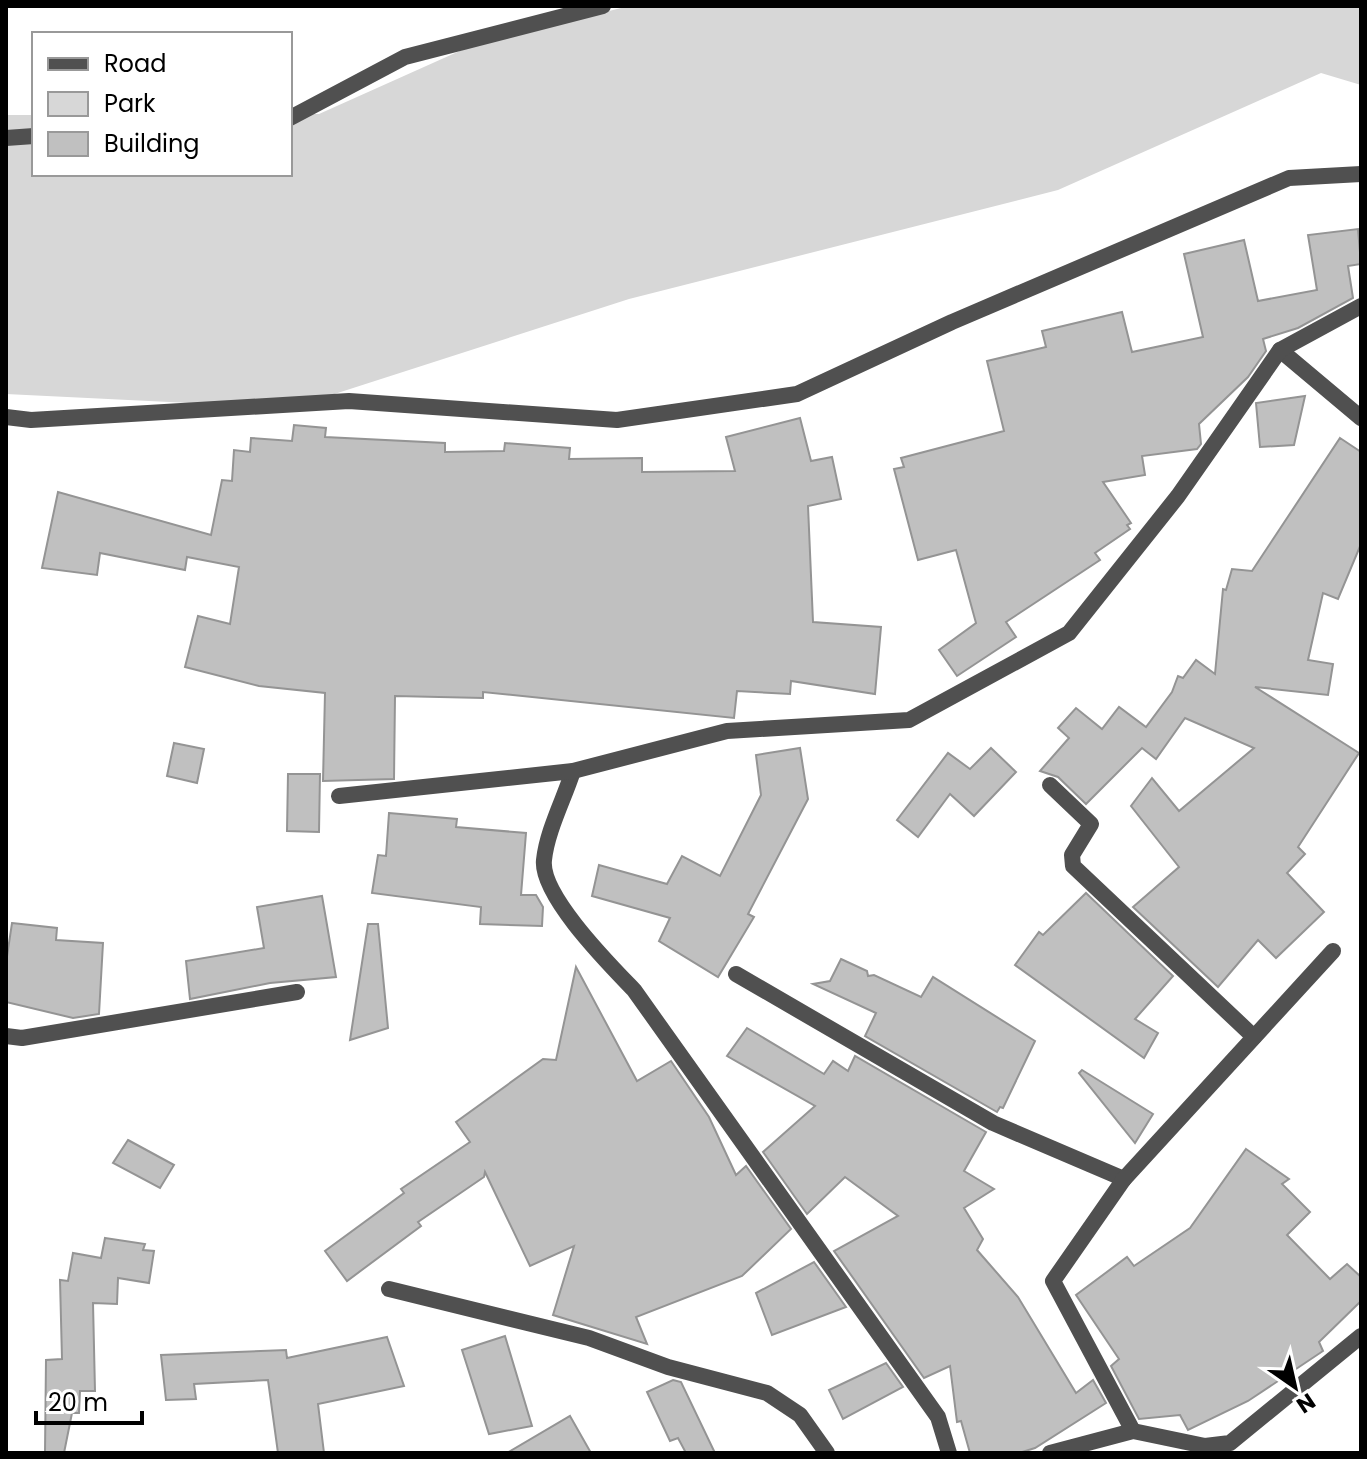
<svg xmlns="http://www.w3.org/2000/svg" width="1367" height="1459" font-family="Poppins,sans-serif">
<rect width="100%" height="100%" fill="#fff"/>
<polygon fill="#d7d7d7" points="629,6 1361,6 1361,85 1321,73 1058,190 629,299 291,408 6,394 6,115 34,115 34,174 290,174 290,114 319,114 473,45"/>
<g fill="#c0c0c0" stroke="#949494" stroke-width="2">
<polygon points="1358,229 1361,264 1348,266 1353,298 1298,328 1263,339 1266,351 1248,377 1199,424 1201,444 1197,449 1142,456 1145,475 1103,482 1131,523 1127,525 1130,529 1095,553 1100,560 1006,622 1016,637 957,676 939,650 976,623 956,550 918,560 894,469 904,467 901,458 1004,431 987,361 1046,347 1042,331 1122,312 1132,352 1203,337 1184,254 1244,240 1258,301 1317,290 1308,235"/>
<polygon points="1305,396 1294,445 1260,447 1256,403"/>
<polygon points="800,418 811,461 832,457 841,499 808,506 813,622 881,627 875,694 791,681 790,694 737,691 734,718 483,692 483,698 395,696 394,779 323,781 325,693 259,686 185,667 198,616 230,624 239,567 187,557 185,570 100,553 97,575 42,568 58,492 211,535 222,480 232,481 234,450 250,452 251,438 292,441 294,425 326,428 325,437 445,443 445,452 504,451 505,443 570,448 569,459 642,458 642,472 735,471 726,437"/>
<polygon points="1340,438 1361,452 1361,544 1338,599 1323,593 1308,660 1333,664 1328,695 1255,687 1359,753 1298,847 1305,854 1287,873 1324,912 1276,958 1258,940 1218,987 1133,907 1179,867 1131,806 1152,778 1179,811 1254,748 1185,718 1156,759 1142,748 1086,804 1058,777 1040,771 1069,738 1058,728 1076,708 1102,729 1119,707 1146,727 1172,692 1178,676 1183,678 1196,660 1215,674 1223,589 1226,590 1232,569 1252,571"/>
<polygon points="174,743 204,749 197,783 167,776"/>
<polygon points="800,748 808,799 748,914 754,917 718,977 659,941 670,918 592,896 599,865 667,884 682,856 720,876 761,795 756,755"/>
<polygon points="991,748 1016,772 974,816 950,794 918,837 897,820 948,753 970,769"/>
<polygon points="288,774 320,774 319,832 287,831"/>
<polygon points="389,813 457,819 456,827 526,833 521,895 536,895 543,907 542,926 480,924 481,907 372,893 378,855 386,856"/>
<polygon points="1086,893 1173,976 1135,1019 1158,1033 1144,1058 1015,965 1039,932 1043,935"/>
<polygon points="322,896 336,977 270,983 190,999 186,961 264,948 257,907"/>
<polygon points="12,923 57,928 56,940 103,943 99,1014 73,1018 6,1002 6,963"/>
<polygon points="368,924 378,924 388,1028 350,1040"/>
<polygon points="841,959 867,971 868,976 874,975 921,997 933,977 1035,1041 1003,1108 1000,1107 997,1112 865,1036 876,1013 813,984 830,981"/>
<polygon points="576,967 637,1081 671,1061 709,1117 736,1175 746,1166 791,1229 742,1276 636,1317 647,1344 553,1315 574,1246 530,1266 485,1172 484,1177 418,1222 421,1226 347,1281 325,1251 404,1193 401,1189 470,1142 456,1122 543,1059 556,1060"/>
<polygon points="747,1028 824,1074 833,1061 848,1071 855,1056 986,1132 964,1171 994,1189 964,1208 983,1239 977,1250 1018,1297 1076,1393 1093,1380 1106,1403 1035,1448 1019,1453 970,1453 961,1421 957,1422 950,1366 924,1378 834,1251 898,1216 845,1177 807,1214 763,1152 815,1106 727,1056"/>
<polygon points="1082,1070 1153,1114 1135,1143 1079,1073"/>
<polygon points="128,1140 174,1165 160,1188 113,1163"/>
<polygon points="1246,1149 1289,1179 1282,1184 1310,1212 1287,1235 1330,1279 1347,1264 1361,1277 1361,1301 1319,1342 1323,1351 1248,1401 1188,1430 1180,1415 1139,1419 1111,1366 1119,1359 1076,1295 1127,1257 1134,1266 1190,1228"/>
<polygon points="105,1238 145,1244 143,1250 154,1251 149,1283 118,1278 117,1304 93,1303 95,1391 80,1391 79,1413 72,1413 64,1453 45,1453 46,1360 62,1359 60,1280 68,1281 73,1253 101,1258"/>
<polygon points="814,1262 846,1307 772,1335 756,1293"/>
<polygon points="505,1336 532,1426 489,1434 462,1350"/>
<polygon points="387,1337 404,1386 318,1404 324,1453 278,1453 268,1380 194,1384 196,1399 166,1400 161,1355 286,1350 287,1358"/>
<polygon points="886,1363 903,1387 843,1419 829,1390"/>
<polygon points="673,1380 681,1382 715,1453 686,1453 678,1438 670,1441 647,1392"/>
<polygon points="570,1416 591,1453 507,1453"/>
</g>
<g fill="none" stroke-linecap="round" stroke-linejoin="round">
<g stroke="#505050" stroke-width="16">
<polyline points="290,118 405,57 603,6"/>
<polyline points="6,138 34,136"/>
<polyline points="1280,350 1361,418"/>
<polyline points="6,417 31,420 349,401 617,420 797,394 952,322 1289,178 1361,174"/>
<path d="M573,771C564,799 547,831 544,860C540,895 610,965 634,990L938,1417L949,1453"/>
<polyline points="1050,785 1091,824 1072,855 1073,866 1254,1037"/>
<polyline points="339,796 573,771 727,731 909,720 1069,633 1178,496 1280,350 1361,306"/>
<polyline points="736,974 993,1123 1124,1179"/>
<polyline points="6,1036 22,1038 297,992"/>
<polyline points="389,1289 589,1338 668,1367 767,1393 800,1415 827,1453"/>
<polyline points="1133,1431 1053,1281 1124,1179 1333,951"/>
<polyline points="1050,1453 1133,1431 1205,1446 1230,1443 1361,1336"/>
</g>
</g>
<rect width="1367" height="1459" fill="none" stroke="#000000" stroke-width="16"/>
<rect x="32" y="32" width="260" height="144" fill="#ffffff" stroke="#999999" stroke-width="2"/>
<rect x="48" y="58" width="40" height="12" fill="#505050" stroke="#999999" stroke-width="2"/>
<text x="104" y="72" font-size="24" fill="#000000">Road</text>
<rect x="48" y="92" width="40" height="24" fill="#d7d7d7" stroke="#999999" stroke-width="2"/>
<text x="104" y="112" font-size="24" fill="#000000">Park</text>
<rect x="48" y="132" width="40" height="24" fill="#c0c0c0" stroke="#999999" stroke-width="2"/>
<text x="104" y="152" font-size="24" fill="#000000">Building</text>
<g transform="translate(1295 1387) rotate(146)" stroke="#ffffff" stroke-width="6" paint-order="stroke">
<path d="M0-6L14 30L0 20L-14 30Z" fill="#000000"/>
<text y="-12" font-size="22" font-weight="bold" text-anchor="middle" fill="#000000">N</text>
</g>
<path d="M36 1411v12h106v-12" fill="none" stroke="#000000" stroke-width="4"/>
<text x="48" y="1411" font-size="24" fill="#000000" stroke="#ffffff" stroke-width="6" paint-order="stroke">20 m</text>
</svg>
